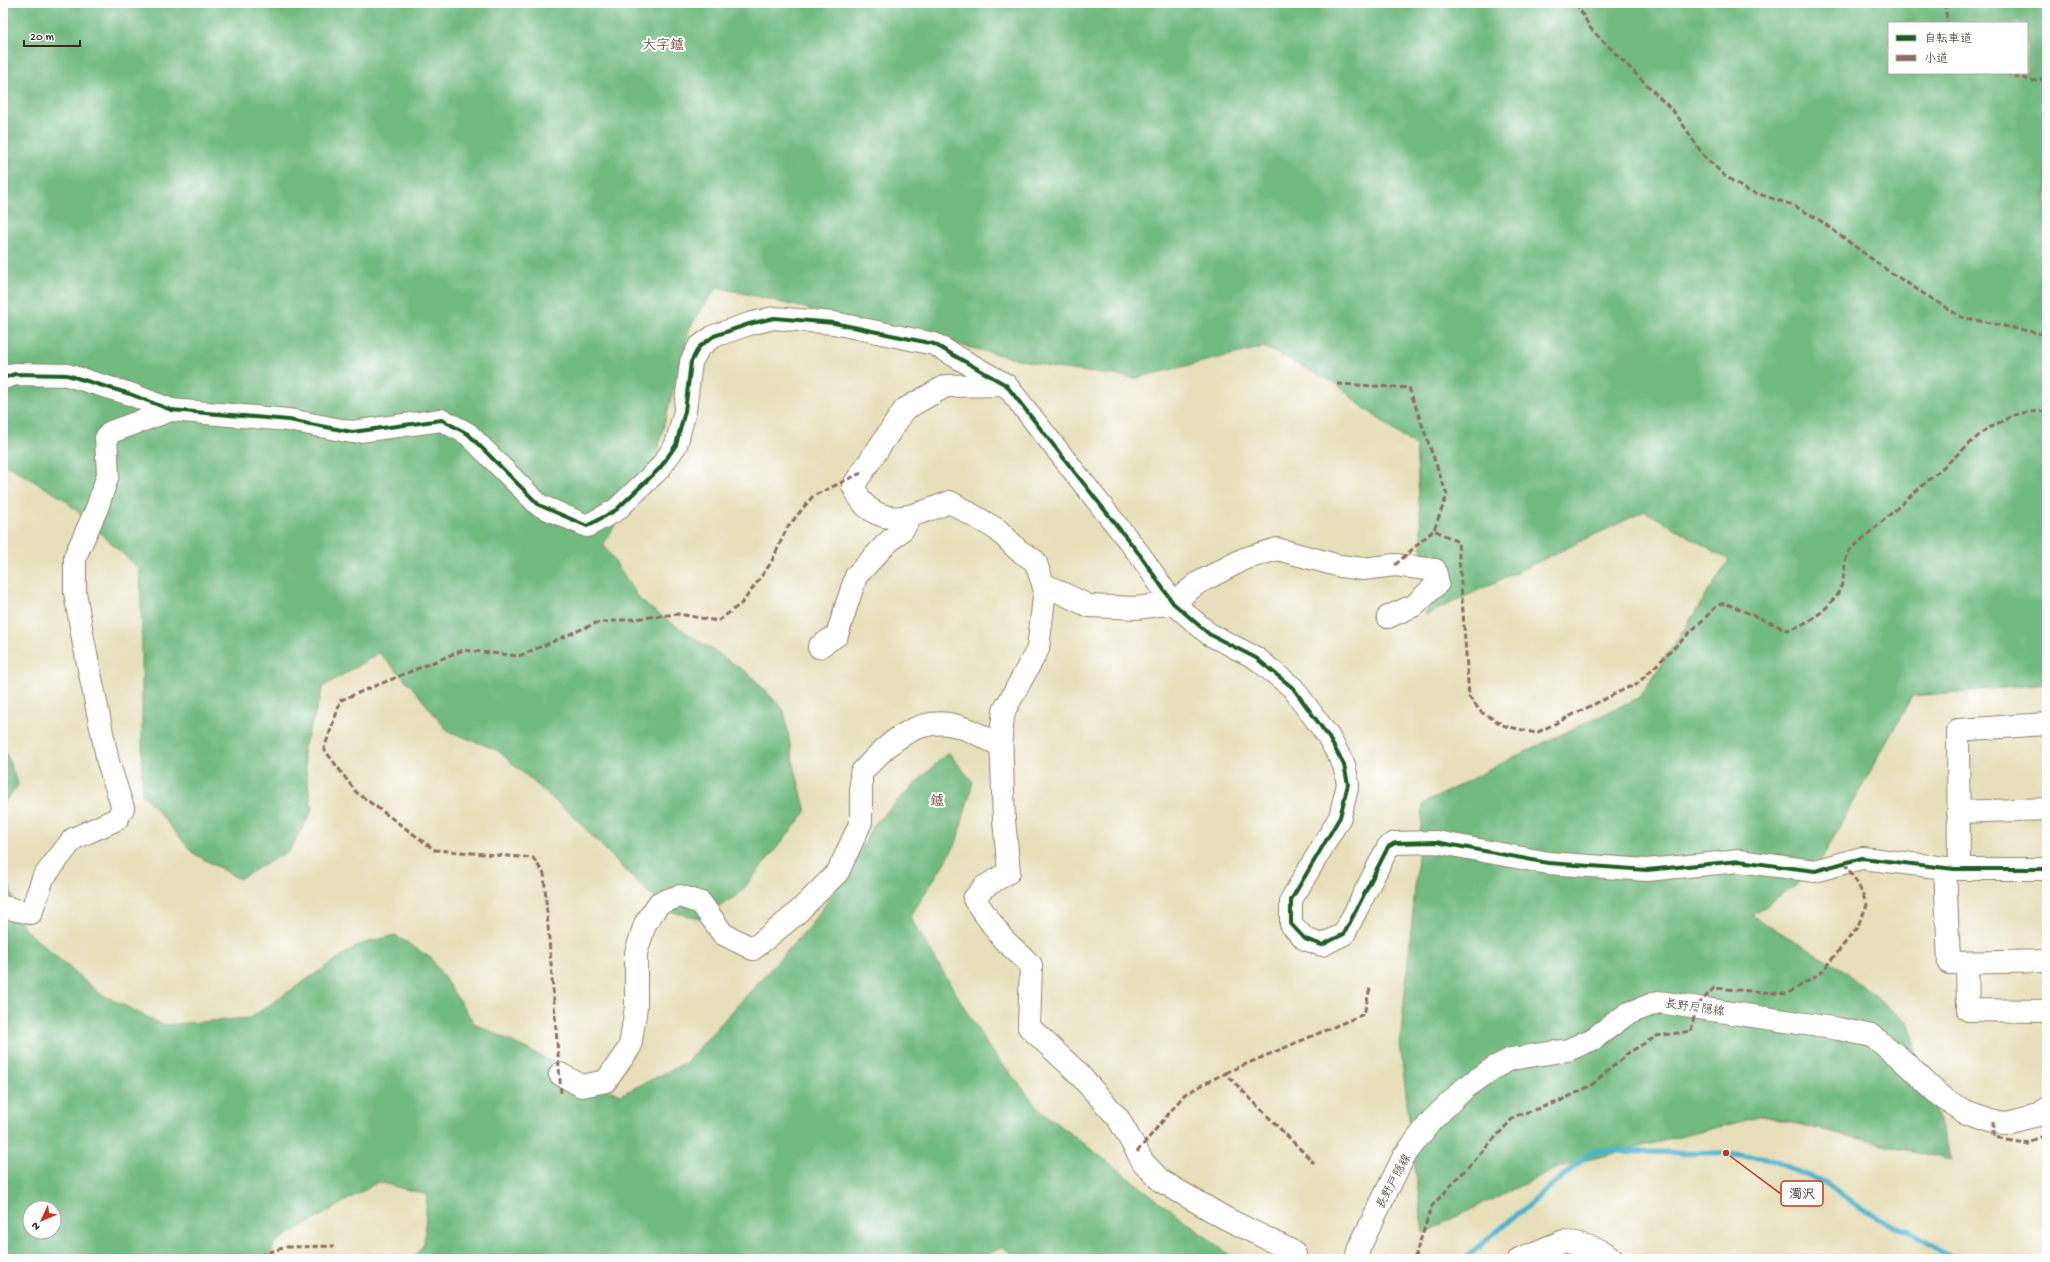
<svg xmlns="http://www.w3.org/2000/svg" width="2050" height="1262" font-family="'Gochi Hand','Klee One',sans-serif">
<rect width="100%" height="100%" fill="#fff"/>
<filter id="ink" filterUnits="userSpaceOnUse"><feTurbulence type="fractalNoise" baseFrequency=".025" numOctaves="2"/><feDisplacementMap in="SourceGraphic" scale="8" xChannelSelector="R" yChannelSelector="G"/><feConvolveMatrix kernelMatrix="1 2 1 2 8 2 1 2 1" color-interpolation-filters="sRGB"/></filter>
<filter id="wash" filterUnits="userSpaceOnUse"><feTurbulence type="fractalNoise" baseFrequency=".012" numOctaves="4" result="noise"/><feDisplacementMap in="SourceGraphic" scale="16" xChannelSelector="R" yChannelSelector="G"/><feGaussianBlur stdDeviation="0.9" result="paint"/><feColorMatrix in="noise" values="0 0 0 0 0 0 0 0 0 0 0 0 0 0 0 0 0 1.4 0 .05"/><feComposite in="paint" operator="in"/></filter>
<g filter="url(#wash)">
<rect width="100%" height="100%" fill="#e6dfba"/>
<g fill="#71ba80" stroke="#56724f" fill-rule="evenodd">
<path d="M3,3H2047V684L1912,696L1815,871L1752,915L1844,971L1907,1022L1952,1160L1763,1116L1559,1167L1423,1233L1400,1045L1423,804L1516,756L1640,697L1729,560L1645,511L1426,615L1416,447L1359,404L1337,384L1264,347L1136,378L1055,368L717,287L690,327L652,470L603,544L641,601L667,620L749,674L784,710L793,761L806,812L739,894L699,919L669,911L632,877L575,818L497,750L448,731L411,686L379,653L324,686L303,750L312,811L290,850L239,879L193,853L142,793V642L140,570L64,499L3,463ZM1889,23H2027V73H1889Z"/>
<polygon points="3,749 6,753 18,785 3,804"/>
<path d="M948,752L973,782L956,844L910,917L987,1045L1042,1112L1235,1259H1018L1003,1247L977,1259H412L424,1244L427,1195L378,1182L274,1243L270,1259H3V867L24,929L99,993L163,1025L250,1018L358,945L395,935L431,958L474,1023L620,1095L685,1063L808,928L851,869L874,824ZM30,1208H54V1232H30Z"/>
</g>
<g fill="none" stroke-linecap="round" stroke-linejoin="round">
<polyline stroke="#4bb3ca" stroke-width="5.5" points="1464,1259 1594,1150 1646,1152 1726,1153 1766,1158 1826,1183 1851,1202 1899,1229 1909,1231 1942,1253 1961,1259"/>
</g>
</g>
<g filter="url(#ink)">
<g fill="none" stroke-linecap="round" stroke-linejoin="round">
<defs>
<g id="minor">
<polyline points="3,378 15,374 67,375 130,394 171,410 289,420 352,432 442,420 468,434 539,505 587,526 616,510 660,468 676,445 685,411 691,362 699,347 714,336 749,324 774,318 834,323 934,344 1006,385 1140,555 1173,603 1209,634 1256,658 1293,688 1328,736 1344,765 1348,784 1340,817 1291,900 1291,924 1305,939 1322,945 1344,934 1388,847 1395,843 1436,842 1548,863 1647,870 1739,861 1815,871 1862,858 1954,869 2047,869"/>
<path d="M1005,385L946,386L905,409L853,486C857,492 860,500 864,504C889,530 922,512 950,502L998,530L1018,550L1035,561L1045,589L1038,649L1004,711L1001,734L1004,820L1009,872L984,887L974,899L1003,939L1031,965L1029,1027L1076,1071L1118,1118L1143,1162L1161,1181L1225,1218L1294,1252L1296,1259"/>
<polyline points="1043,584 1089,606 1136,608 1173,603 1198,583 1244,559 1277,549 1340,566 1363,569 1395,565 1435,570 1438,583 1415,605 1388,617"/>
<polyline points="819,647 837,635 856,576 885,545 903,529 911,516"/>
<polyline points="1958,812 2047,809"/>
<polyline points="1945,868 1949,963 2047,961"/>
<polyline points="1959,869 1958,730 2047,724"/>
<polyline points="3,907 31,913 43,878 73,839 117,819 123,808 108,762 83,639 75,592 75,557 97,508 108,475 106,438 111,432 171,410"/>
<polyline points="1967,963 1968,1010 2047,1011"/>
<path d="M560,1074L582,1086L606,1081L630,1047L636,1007V953L645,924L659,903L680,896L701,903L723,934L753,949L796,914L838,872L861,822V773C885,746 915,716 954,725C970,729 986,738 1001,746"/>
<polyline points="1519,1259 1564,1241 1602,1251 1613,1259"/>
</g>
<polyline id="major" points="1356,1259 1359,1248 1404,1156 1432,1120 1465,1088 1495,1067 1511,1059 1568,1050 1593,1039 1627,1014 1658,1002 1839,1029 1872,1036 1899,1057 1940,1096 1964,1112 1994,1122 2006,1123 2038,1115 2047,1107"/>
</defs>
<use href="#minor" stroke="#90846c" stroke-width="24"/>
<use href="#major" stroke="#90846c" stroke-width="24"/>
<use href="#minor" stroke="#fff" stroke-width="22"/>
<use href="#major" stroke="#fff" stroke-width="22"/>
<g stroke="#8d6e63" stroke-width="3" stroke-dasharray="6 3" stroke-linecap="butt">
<polyline points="1576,3 1591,29 1676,114 1703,155 1725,176 1746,190 1793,205 1818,219 1888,271 1961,317 2047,335"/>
<polyline points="1945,3 1947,23"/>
<polyline points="2005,73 2033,81 2047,78"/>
<polyline points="1337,384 1409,388 1447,495 1434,530"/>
<path d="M1395,565L1434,530L1458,542L1469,697L1481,712L1505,726L1536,733L1629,687H1634L1718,605L1725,603L1787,630C1808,625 1836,605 1842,583C1846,571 1843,561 1850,550L1985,430L2014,415L2028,412L2047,411"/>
<polyline points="1225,1073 1364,1014 1370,988"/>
<polyline points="561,1093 544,874 533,858 435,850 356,792 324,749 341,700 463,650 519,656 596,623 678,614 718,621 742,603 771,563 787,528 813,496 861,473"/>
<polyline points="1994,1122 1994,1137 2029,1143 2047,1136"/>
<polyline points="1137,1152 1185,1094 1225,1073 1314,1163"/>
<polyline points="256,1259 254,1257 286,1247 334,1246"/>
<polyline points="1414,1259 1432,1206 1515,1116 1558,1102 1592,1085 1628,1053 1657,1036 1691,1031 1696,1007 1714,988 1787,994 1820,974 1857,928 1867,905 1858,884 1845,863"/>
</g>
<defs>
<polyline id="cycleway" points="3,378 15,374 67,375 130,394 171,410 289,420 352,432 442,420 468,434 539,505 587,526 616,510 660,468 676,445 685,411 691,362 699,347 714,336 749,324 774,318 834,323 934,344 1006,385 1140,555 1173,603 1209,634 1256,658 1293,688 1328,736 1344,765 1348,784 1340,817 1291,900 1291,924 1305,939 1322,945 1344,934 1388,847 1395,843 1436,842 1548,863 1647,870 1739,861 1815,871 1862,858 1954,869 2047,869"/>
</defs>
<use href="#cycleway" stroke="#fff" stroke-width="6"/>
<use href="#cycleway" stroke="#1b5e20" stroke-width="4"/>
</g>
</g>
<g text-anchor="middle" stroke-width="4" stroke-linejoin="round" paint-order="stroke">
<g font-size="12" fill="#3b2a1e" stroke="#fff">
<text transform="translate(1695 1007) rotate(8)" y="4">長野戸隠線</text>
<text transform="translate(1393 1181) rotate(-62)" y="4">長野戸隠線</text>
</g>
<g font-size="14" font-weight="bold" fill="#795947" stroke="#fff">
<text x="663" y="49">大字鑪</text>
<text x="937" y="805">鑪</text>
</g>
</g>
<path fill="none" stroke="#c8321e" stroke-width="1.5" d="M1726 1153L1781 1194"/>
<circle fill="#c8321e" stroke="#fff" stroke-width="1.5" cx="1726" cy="1153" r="4"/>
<rect fill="#fff" stroke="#c8321e" stroke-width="1.5" x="1781" y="1181" width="42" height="25" rx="4"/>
<g font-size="13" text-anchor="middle" font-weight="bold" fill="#3b2a1e">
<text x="1802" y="1198">濁沢</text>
</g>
<rect width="2050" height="1262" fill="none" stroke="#fff" stroke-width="16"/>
<rect x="1888" y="22" width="140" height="52" fill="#ffffff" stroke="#b1aaa5"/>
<rect x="1896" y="35" width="20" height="6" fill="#1b5e20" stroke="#b1aaa5"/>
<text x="1924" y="42" font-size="12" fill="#3b2a1e">自転車道</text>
<rect x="1896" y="55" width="20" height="6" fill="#8d6e63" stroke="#b1aaa5"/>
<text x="1924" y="62" font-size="12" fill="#3b2a1e">小道</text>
<g transform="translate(42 1220) rotate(226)"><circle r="19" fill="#ffffff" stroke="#b1aaa5"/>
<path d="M0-3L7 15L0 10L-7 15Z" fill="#c8321e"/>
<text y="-6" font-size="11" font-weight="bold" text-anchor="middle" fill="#3b2a1e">N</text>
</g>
<path d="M24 40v6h56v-6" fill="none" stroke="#3b2a1e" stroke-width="2"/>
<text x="30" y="40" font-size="12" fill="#3b2a1e" stroke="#ffffff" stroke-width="3" paint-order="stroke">20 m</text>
</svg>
